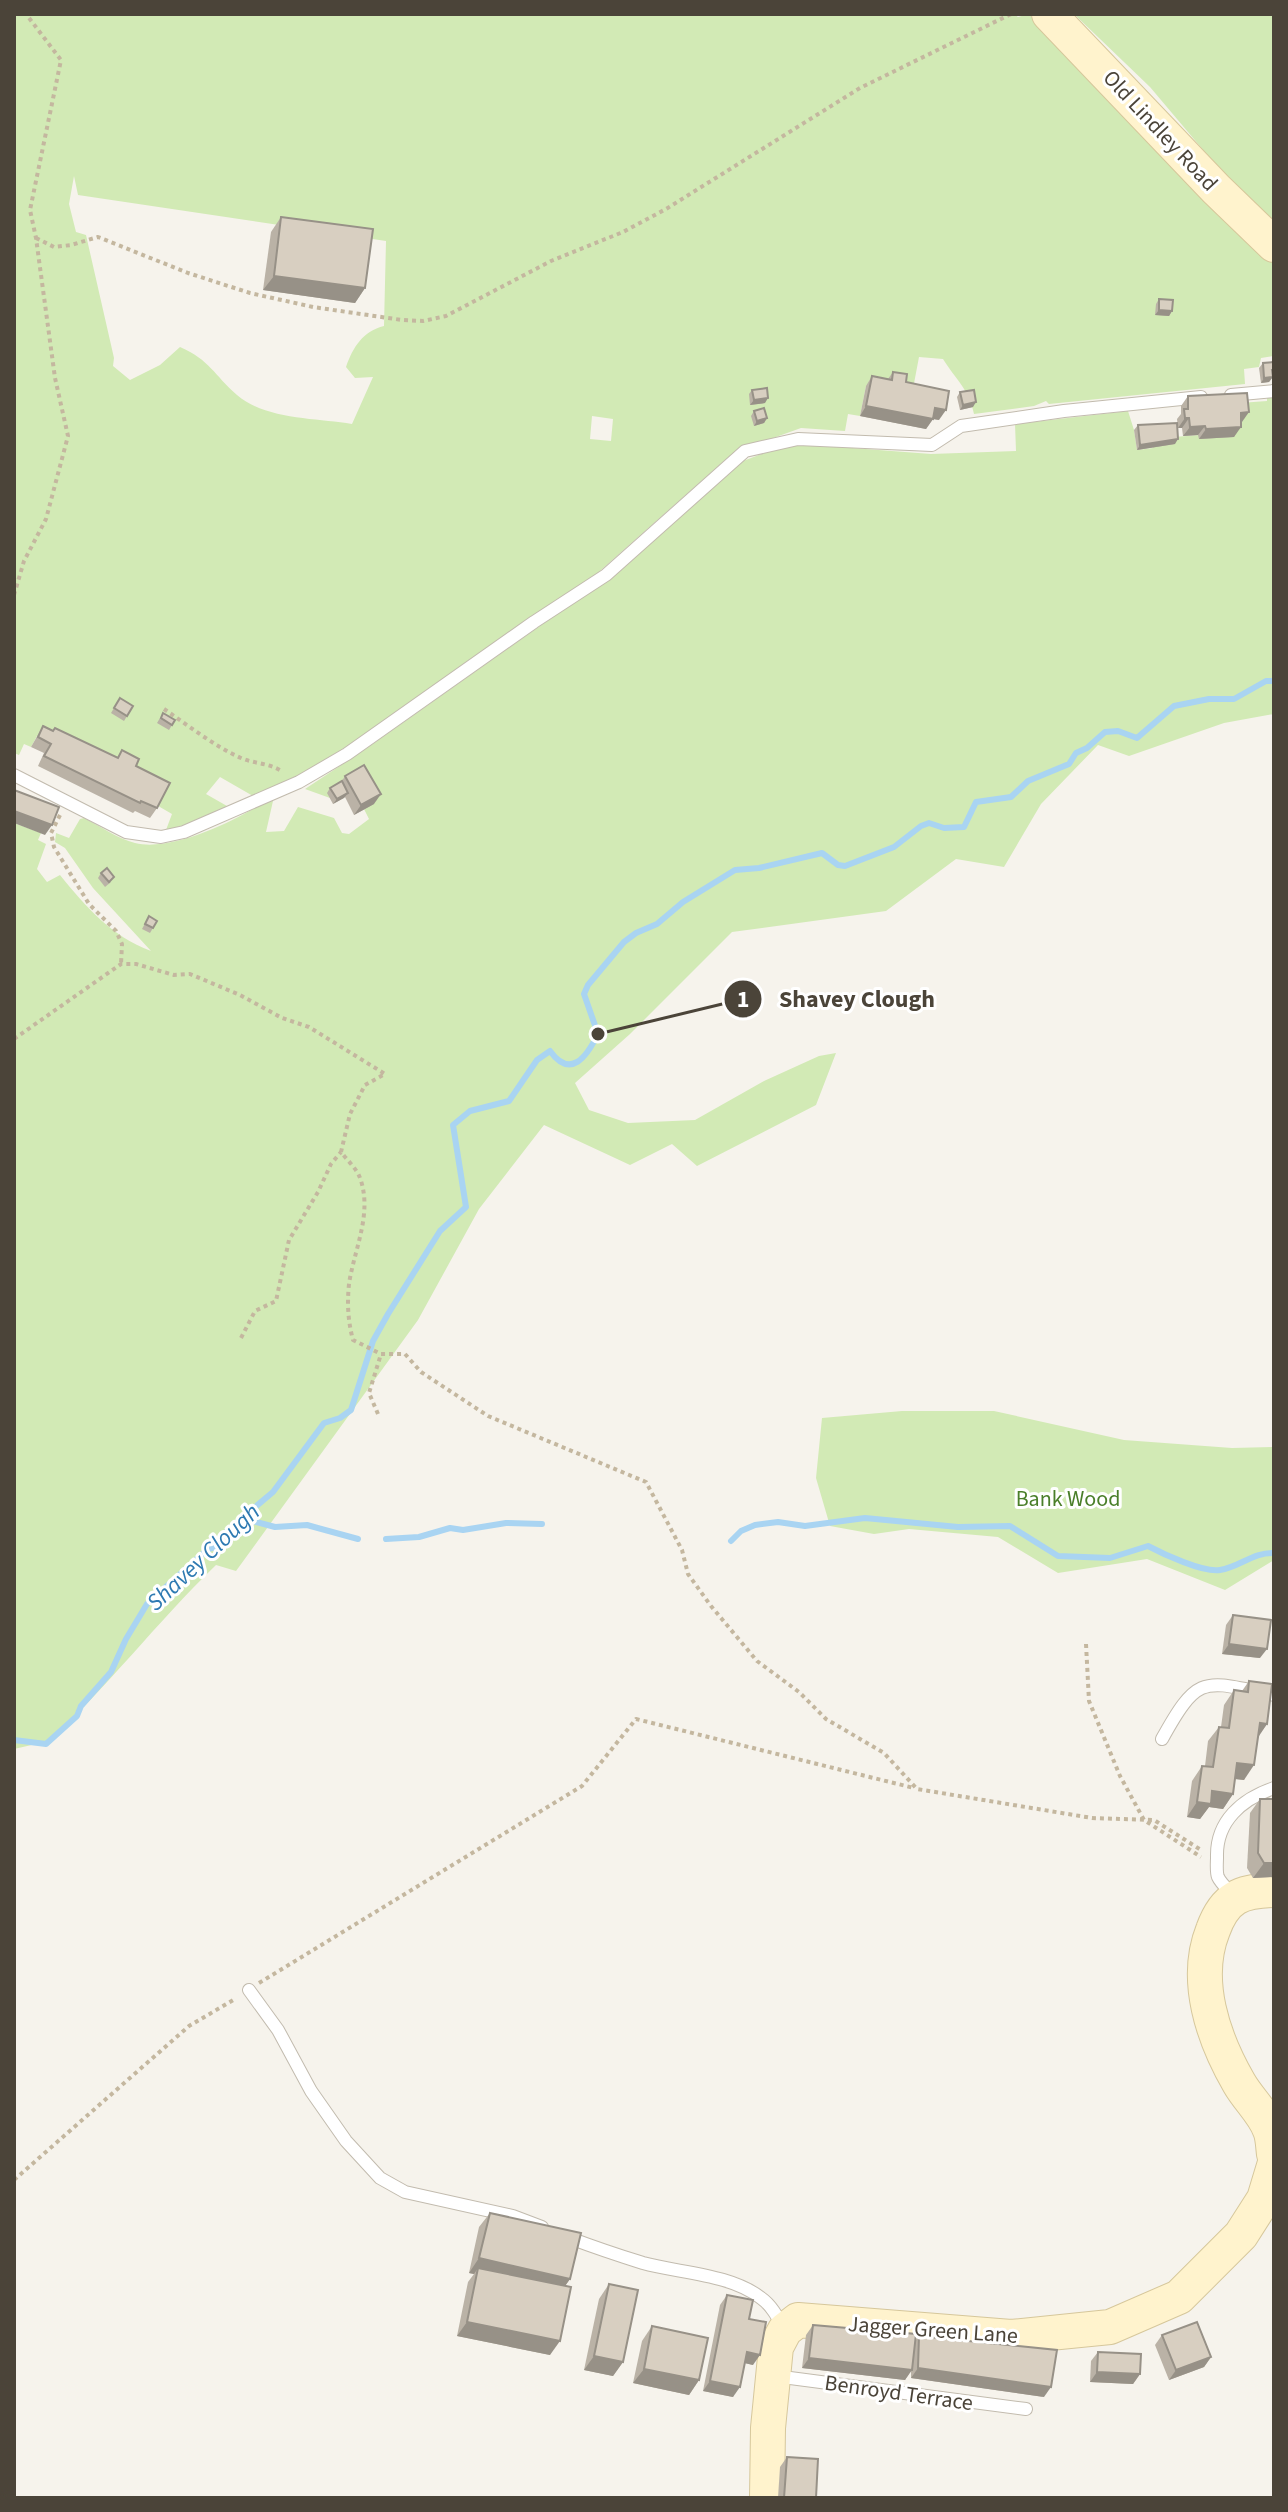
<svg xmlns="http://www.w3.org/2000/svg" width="1288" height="2512" font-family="'Source Sans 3',sans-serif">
<rect width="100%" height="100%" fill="#f6f3ec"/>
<g fill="#d2eab5" fill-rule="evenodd">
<path d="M14,14H1014L1018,17L1029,14L1274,260V356L1261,358L1259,367L1244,369L1245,384L1049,404L1046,401L1034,406L974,414C969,389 956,380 943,359L919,357L912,394L866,386L860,416L848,414L845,431L801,428L742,449L724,461L583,586L321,765L253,796L220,777L206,794L227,806L197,822L166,830L172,814L37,736L31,747L24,744L19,755L14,753ZM74,176L78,195L386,241L384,326C363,331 353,347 346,367L355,378L373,377L352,424C316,418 266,420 237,395C214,375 210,360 180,347L160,365L130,380L113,366L114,358L86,235L76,232L69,204ZM592,416L613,419L611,441L590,439Z"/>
<polygon points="1074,14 1274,14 1274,224 1231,183 1150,87"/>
<path d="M1267,396H1274V714L1224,723L1129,756L1098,745L1041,804L1004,867L956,859L886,911L732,932L630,1034L575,1083L589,1110L628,1123L695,1120L764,1081L819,1056L836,1053L816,1105L697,1166L672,1144L630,1165L544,1125L479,1209L418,1320L236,1571L216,1565C156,1623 106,1689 46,1744H36L14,1749V823L41,833L38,840L46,844L37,869L47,882L60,875C87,908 111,936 151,951L93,888L65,848L55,842L56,833L69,838L80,819L84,818C100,826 118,839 135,843C171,852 234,822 264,802L273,801L266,832L284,831L298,807L334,818L342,833L349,834L369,819L364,809L358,775L330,798L305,789L367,748L598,585L738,463L777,448L800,444L931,454L1016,451L1015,424L1128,411L1134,430L1137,450L1153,448V445L1174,437L1199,435L1241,422L1240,403L1267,401Z"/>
<polygon points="902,1411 994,1411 1124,1440 1232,1448 1274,1447 1274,1560 1225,1590 1147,1559 1058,1573 998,1537 909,1529 874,1534 830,1526 816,1478 822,1418"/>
</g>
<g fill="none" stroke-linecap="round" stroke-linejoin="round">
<g stroke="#a9d4f2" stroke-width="6">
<polyline points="241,1518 275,1527 307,1525 358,1539"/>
<polyline points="386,1539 419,1537 450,1528 463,1530 506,1523 542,1524"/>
<path d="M731,1541L741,1531L755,1525L778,1522L805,1526L865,1518L958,1527L1010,1526L1058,1556L1110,1558L1148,1546C1163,1554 1204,1573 1220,1570C1240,1567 1253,1552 1274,1553"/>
<path d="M14,1740L46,1744L77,1716L81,1706L111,1672L126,1639L147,1604L208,1549L216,1547L228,1530L273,1492L324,1423L340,1418L351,1410L373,1341L388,1314L440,1231L466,1207L453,1125L470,1111L509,1101L537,1060L550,1051C571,1080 587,1056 598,1034L584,994L588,985L624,942L636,933L657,924L683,902L735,870L759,868L822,853L838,865L845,866L894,847L921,826L929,823L944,828L964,827L976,802L1011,797L1028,781L1069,764L1076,753L1087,748L1105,732L1118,731L1137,738L1174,706L1209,699H1234L1266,681H1274"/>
</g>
<defs>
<g id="lane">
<polyline points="1231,395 1274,391"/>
<polyline points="14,775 126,832 161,837 184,832 299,782 347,754 534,622 606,575 745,451 798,439 932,445 961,426 1064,411 1201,397"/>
<path d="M1162,1739C1199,1672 1204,1681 1274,1695"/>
<path d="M1235,1897C1230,1891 1221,1884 1218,1877C1216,1872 1217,1863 1217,1857C1216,1821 1242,1799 1274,1788"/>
<polyline points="249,1990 278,2030 311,2091 346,2141 380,2178 405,2192 513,2216 542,2227"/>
<path d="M567,2237C591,2246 617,2255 643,2263C679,2273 731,2274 761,2298C771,2305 777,2316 783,2327"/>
<polyline points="775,2376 1026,2409"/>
</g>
<g id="secondary">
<polyline points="1049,14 1216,189 1274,245"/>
<path d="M1274,1890C1241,1891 1225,1897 1213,1930C1193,1980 1213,2038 1239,2083C1248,2099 1264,2113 1270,2130C1273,2137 1273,2147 1274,2154"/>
<polyline points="767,2498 768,2428 776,2347 785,2330 798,2320 1011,2337 1110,2327 1179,2297 1241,2235 1264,2199 1274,2166"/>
</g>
</defs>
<use href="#lane" stroke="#c2bbae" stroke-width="14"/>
<use href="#secondary" stroke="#d6c79b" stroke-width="36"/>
<g stroke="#c4b79f" stroke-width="4" stroke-dasharray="4 4" stroke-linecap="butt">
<polyline points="36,238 54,247 71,245 98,237 188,273 250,293 313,307 402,320 423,321 446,316 551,261 623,232 666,209 860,88 1011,14"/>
<polyline points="14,595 24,561 46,519 68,436 55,378 36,238 30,210 61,60 26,14"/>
<path d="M164,709C189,726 214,746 241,758C255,764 270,763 283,772"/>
<polyline points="14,735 14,739"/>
<polyline points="60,815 51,833 54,847 89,904 116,931 122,944 121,964"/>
<path d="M14,1039L121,964H136L174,975L190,974L240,995L282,1018L309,1027L385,1074L365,1085L350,1114L341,1152C347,1160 357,1169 360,1178C373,1213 354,1250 349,1284C347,1304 348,1321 353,1340L381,1354H405L421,1372L488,1416L646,1482L682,1550L688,1574L711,1606L757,1661L799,1692L826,1719L884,1753L917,1789L1092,1818L1154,1820L1201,1850"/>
<polyline points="241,1338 255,1311 276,1301 289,1240 318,1192 331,1164 341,1152"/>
<polyline points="378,1414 369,1393 381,1354"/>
<polyline points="1086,1644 1089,1701 1120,1776 1144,1820 1201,1857"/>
<polyline points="259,1983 582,1786 636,1719 914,1788"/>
<polyline points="14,2180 189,2026 235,1999"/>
</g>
<use href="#lane" stroke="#fff" stroke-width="12"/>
<use href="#secondary" stroke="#fff3cd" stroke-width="34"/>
</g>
<g fill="#bab2a6">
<polygon points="281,217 365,288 355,303 263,290 271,232"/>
<polygon points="1159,299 1172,311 1169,316 1155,315 1156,304"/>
<polygon points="1263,363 1273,375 1269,382 1261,383 1259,368"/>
<polygon points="893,372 906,382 939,420 933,419 926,429 860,416 866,386 872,376 888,379"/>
<polygon points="752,390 765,403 750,405 749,394"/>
<polygon points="960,392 973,407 960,410 957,397"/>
<polygon points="1188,396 1242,422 1234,437 1199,439 1198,435 1183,436 1182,428 1178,428 1177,419 1181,414 1181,406"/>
<polygon points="754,411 767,418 764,423 754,426 751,416"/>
<polygon points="1138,425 1175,444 1137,450 1134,430"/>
<polygon points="120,698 133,706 124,721 111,713"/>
<polygon points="163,713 175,720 169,730 157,723"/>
<polygon points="43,726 117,758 122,750 136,766 157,808 150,818 135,811 133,813 38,766 44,753 31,747"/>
<polygon points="345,776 374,804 354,815 345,797 333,804 327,793 330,788 342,781"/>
<polygon points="101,873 111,882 105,887 98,878"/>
<polygon points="149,916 157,921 150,933 142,929"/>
<polygon points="1233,1615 1260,1658 1222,1654 1226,1625"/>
<polygon points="1249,1681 1267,1724 1258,1736 1244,1780 1235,1779 1233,1794 1223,1809 1209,1807 1200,1819 1187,1817 1192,1781 1202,1766 1205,1766 1208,1741 1219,1727 1221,1727 1224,1705 1234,1690 1242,1691"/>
<polygon points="1260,1799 1274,1799 1274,1877 1253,1878 1247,1868 1250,1813"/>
<polygon points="490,2213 570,2279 565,2286 550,2355 457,2336 468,2282 474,2274 469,2273 479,2227"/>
<polygon points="609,2284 623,2362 613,2376 584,2370 599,2299"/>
<polygon points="727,2295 749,2319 753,2365 745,2363 733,2397 703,2391 720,2305"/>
<polygon points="813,2325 915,2341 919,2336 1044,2397 911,2378 911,2370 905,2380 802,2368 806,2335"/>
<polygon points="652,2326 699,2380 689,2395 633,2383 642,2341"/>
<polygon points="1162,2335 1211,2357 1204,2367 1169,2380 1155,2345"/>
<polygon points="1098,2352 1140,2374 1133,2384 1090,2382 1091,2361"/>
<polygon points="787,2457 816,2498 778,2498 780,2467"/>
</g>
<g fill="#979187">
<polygon points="274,276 365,288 355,303 263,290"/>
<polygon points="1159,310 1172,311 1169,316 1155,315"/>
<polygon points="1273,377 1269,382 1261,383 1264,378"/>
<polygon points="768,398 765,403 750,405 754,400"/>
<polygon points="976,402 973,407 960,410 963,405"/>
<polygon points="866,406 933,419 926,429 860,416"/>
<polygon points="935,408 946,410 939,420 928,418"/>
<polygon points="1249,412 1242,422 1241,413"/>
<polygon points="767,418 764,423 754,426 757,421"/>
<polygon points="1185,418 1189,418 1182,428 1178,428"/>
<polygon points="1205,426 1198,435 1183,436 1190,427"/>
<polygon points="1241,427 1234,437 1199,439 1206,429"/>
<polygon points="1178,439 1175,444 1137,450 1140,445"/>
<polygon points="348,793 344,798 333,804 337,799"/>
<polygon points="381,794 374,804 354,815 361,805"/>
<polygon points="14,811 52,825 45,835 14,823"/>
<polygon points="1229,1644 1267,1649 1260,1658 1222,1654"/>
<polygon points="1260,1723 1267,1724 1257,1739"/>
<polygon points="1237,1763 1254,1765 1244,1780 1227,1778"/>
<polygon points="1212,1791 1233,1794 1223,1809 1209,1807 1200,1819 1187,1817 1197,1802"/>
<polygon points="1264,1863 1274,1863 1274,1877 1253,1878"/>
<polygon points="479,2258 570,2279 560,2293 478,2268 474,2274 469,2273"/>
<polygon points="467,2322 560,2341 550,2355 457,2336"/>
<polygon points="747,2352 760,2355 753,2365 740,2362"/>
<polygon points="594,2356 623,2362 613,2376 584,2370"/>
<polygon points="1211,2357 1204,2367 1169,2380 1176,2370"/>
<polygon points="809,2358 912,2370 905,2380 802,2368"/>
<polygon points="918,2368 1051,2387 1044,2397 911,2378"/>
<polygon points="644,2369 699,2380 689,2395 633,2383"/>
<polygon points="1097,2372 1140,2374 1133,2384 1090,2382"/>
<polygon points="710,2381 740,2387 733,2397 703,2391"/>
</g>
<g fill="#d8cfc1" stroke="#979187" stroke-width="2">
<polygon points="281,217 373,229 365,288 274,276"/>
<polygon points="1159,299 1173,300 1172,311 1159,310"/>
<polygon points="1274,362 1274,370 1272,370 1273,377 1264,378 1263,363"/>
<polygon points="893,372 907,374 906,382 949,391 946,410 935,408 933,419 866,406 872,376 892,380"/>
<polygon points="767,388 768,398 754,400 752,390"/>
<polygon points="974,390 976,402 963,405 960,392"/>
<polygon points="1247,393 1249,412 1241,413 1241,427 1206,429 1205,426 1190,427 1189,418 1185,418 1184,409 1188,409 1188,396"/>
<polygon points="764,408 767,418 757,421 754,411"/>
<polygon points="1177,423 1178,439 1140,445 1138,425"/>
<polygon points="120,698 133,706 127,716 114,708"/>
<polygon points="163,713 175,720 172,725 161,718"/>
<polygon points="43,726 53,731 55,728 118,758 122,750 139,759 136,766 170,783 157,808 141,801 140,803 44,756 51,744 38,737"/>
<polygon points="364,765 381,794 361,805 345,776"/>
<polygon points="342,781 348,793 337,799 330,788"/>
<polygon points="14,790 59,807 52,825 14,811"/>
<polygon points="107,868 114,877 109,882 101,873"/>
<polygon points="149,916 157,921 153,928 145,924"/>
<polygon points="1233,1615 1271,1620 1267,1649 1229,1644"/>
<polygon points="1249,1681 1272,1684 1267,1724 1260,1723 1254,1765 1237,1763 1233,1794 1212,1791 1211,1804 1197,1802 1202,1766 1213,1767 1219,1727 1229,1728 1234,1690 1248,1692"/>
<polygon points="1260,1799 1274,1799 1274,1863 1264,1863 1258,1853"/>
<polygon points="490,2213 581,2233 570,2279 479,2258"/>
<polygon points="478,2268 571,2287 560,2341 467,2322"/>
<polygon points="609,2284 638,2290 623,2362 594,2356"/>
<polygon points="727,2295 753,2300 749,2319 766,2322 760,2355 747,2352 740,2387 710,2381"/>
<polygon points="1197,2322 1211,2357 1176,2370 1162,2335"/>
<polygon points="813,2325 916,2334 912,2370 809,2358"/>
<polygon points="652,2326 708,2338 699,2380 644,2369"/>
<polygon points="919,2336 1057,2350 1051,2387 918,2368"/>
<polygon points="1098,2352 1141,2354 1140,2374 1097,2372"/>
<polygon points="787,2457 818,2459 816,2498 784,2498"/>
</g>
<g text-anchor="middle" stroke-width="6" stroke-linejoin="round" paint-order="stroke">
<g font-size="22" fill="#4b4439" stroke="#fff">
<text transform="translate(1161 130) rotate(47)" y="8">Old Lindley Road</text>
<text transform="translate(933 2329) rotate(4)" y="8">Jagger Green Lane</text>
<text transform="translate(899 2392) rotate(8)" y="8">Benroyd Terrace</text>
</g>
<g font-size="22" fill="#4a7f2a" stroke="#fff">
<text x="1068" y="1506">Bank Wood</text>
</g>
<g font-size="24" font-style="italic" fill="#2e7ab2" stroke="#fff">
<text transform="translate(203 1557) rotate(-43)" y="8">Shavey Clough</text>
</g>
</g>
<path fill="none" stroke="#4b4439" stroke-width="3" d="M598 1034L743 999"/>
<g fill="#4b4439" stroke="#fff" stroke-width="3">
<circle cx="598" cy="1034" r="8"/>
<circle cx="743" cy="999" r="20"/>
</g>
<g font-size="24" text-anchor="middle" font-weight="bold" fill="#fff">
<text x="743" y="1007">1</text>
</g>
<g font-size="24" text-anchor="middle" font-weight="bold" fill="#4b4439" stroke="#fff" stroke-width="6" stroke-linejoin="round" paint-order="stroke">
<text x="857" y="1007">Shavey Clough</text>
</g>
<rect width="1288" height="2512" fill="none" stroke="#4b4439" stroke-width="32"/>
</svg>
